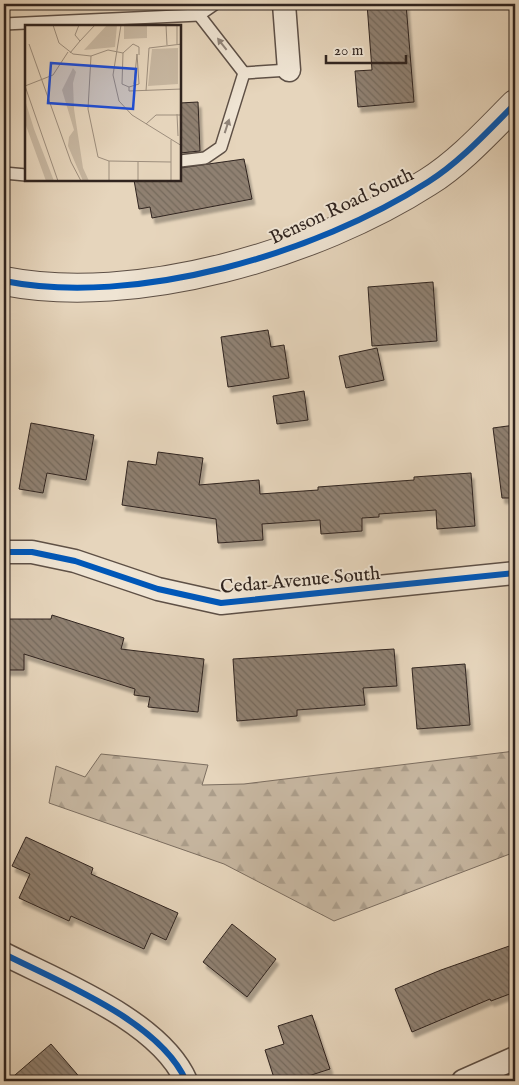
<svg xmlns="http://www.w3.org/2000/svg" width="519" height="1085" viewBox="0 0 519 1085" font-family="'IM FELL English',serif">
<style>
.forest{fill:url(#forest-firs);stroke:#7c6e60}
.building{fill:url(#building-back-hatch);stroke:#30241f;filter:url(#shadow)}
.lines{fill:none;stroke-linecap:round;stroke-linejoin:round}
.service-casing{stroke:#5e5046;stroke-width:14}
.minor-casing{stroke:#5e5046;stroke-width:25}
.tertiary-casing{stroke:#5e5046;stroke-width:30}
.service{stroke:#efe4d3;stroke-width:11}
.minor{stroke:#efe4d3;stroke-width:22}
.tertiary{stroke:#efe4d3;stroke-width:28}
.cycleway-casing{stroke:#efe4d3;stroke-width:9}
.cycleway{stroke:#0057b8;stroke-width:6}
.oneway{fill:#908479}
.labels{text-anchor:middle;stroke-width:4;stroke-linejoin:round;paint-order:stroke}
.street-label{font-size:19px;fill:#30241f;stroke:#efe4d3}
.inset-road{fill:none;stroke:#9d8e7d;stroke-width:1}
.view{fill:#1d4ed8;fill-opacity:0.15;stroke:#1d4ed8;stroke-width:2.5}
.inset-edge{fill:none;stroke:#30241f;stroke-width:2.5}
</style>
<defs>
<pattern id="forest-firs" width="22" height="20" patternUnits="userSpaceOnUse" patternTransform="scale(1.25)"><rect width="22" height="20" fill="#c7b7a1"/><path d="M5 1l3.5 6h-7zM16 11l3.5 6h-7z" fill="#ab9d8a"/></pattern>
<pattern id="building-back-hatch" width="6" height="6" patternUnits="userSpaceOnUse" patternTransform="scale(1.25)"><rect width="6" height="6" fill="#8f8071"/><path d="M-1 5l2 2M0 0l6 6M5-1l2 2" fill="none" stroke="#75695c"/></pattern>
<filter id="shadow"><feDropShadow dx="3" dy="5.5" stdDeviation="1" flood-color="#0004"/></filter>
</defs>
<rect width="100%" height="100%" fill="#e6d5bc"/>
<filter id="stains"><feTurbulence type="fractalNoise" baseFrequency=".004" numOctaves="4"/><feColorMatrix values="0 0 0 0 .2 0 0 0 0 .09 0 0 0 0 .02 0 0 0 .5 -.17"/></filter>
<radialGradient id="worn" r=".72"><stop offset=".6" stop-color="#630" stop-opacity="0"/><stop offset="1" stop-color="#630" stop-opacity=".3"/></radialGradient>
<path class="forest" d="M515,751V852L334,921L224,864L49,803L56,766L85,777L101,754L208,765L202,785L244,784Z"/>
<g class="building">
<path d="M367,4H406L414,102L358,107L355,71L372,70Z"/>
<path d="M198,102L200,151L180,153V103Z"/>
<path d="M244,159L252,199L152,218L150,207L139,209L134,180H180V168Z"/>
<path d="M433,282L437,341L372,346L368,287Z"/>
<path d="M268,330L271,347L284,345L289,378L228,387L221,337Z"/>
<path d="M377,348L384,380L346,388L339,356Z"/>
<path d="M304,391L308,420L277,424L273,396Z"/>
<path d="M31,423L94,435L86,480L47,473L43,493L19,489Z"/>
<path d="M515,425V498H502L493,428Z"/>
<path d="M158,452L203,458L199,485L259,480L260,494L318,490V487L414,480V477L471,473L475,526L437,529L436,510L379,514V517L362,518V531L321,534L320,520L262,524L263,540L218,543L216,519L122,505L128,461L156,465Z"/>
<path d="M52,615L124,638L121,649L204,659L198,712L148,707L150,697L134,695L135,689L24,654V670H4V619H51Z"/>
<path d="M394,649L397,686L363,688L365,705L297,710V716L237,721L233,659Z"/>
<path d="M465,664L470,725L417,729L412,668Z"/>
<path d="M26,837L93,868L91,874L178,913L166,940L151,933L144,949L71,916L69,921L19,898L30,874L12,866Z"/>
<path d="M232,924L276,959L247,997L203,962Z"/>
<path d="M515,944V992L491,1001L490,999L412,1032L395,989L441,970Z"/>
<path d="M312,1015L330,1069L293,1081H275L265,1050L284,1044L278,1026Z"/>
<path d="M51,1044L83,1081H8Z"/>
</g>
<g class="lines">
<g class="service-casing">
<g id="service">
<path d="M199,15L244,73"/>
<path d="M4,24L199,15L215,4"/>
<path d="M244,73L289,70"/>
<path d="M180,161L205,158L221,147L244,73"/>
<path d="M4,173L26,175"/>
</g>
</g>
<g class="minor-casing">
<g id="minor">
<path d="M284,4L289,70"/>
<path d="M4,552H32L75,561L158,589L221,603L515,573"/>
<path d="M4,954C59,982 160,1021 186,1081"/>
<path d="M463,1081L515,1058"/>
</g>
</g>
<g class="tertiary-casing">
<path id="tertiary" d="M4,281C135,307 316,254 428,182C460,162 488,131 515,104"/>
</g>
<use href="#service" class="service"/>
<use href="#minor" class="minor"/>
<use href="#tertiary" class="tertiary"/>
<g class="cycleway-casing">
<g id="cycleway">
<path d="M4,281C135,307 316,254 428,182C460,162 488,131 515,104"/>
<path d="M4,552H32L75,561L158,589L221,603L515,573"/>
<path d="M4,954C59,982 160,1021 186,1081"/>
</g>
</g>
<use href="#cycleway" class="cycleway"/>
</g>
<defs><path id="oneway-solid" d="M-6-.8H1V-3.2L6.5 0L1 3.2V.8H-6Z" transform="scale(1.25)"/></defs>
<g class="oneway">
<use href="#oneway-solid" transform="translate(222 44) rotate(-128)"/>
<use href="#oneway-solid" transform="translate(227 126) rotate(-72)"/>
</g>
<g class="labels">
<g class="street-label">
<text transform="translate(341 205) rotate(-25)" y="7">Benson Road South</text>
<text transform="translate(300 579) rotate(-5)" y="7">Cedar Avenue South</text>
</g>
</g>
<g transform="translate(25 25)">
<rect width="156" height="156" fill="#e6d5bc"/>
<path d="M82,0H92L90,22L59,25ZM99,0H122V13L99,14ZM48,43L51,47L48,58L49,84L58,143L64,156H58L43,121L44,112L49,105L37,65ZM0,75L9,104L29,156H21L0,98Z" fill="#c7b7a1"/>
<path d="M153,23V59L123,61L127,24Z" fill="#c7b7a1"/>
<path class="inset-road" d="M28,0L34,18L48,29L66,31L83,25L98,28M54,0L50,10L55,16L70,0M96,0L88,50L94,76L107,90L157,121M141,0L142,20M152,0V19M4,19L46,137L56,156M45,28L55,16M66,31L63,84L73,132L84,136L146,137M0,61L28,50L43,27M0,61L33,156M104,62L114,59L112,29L109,59M104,62L97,59L98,28L108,19L114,22V30M104,62V66L157,64M121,66L124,23L157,19M152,89L153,111M121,99L131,90H157M84,156V136M113,156V137M146,156V115"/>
<path class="view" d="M26,38L111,44L108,84L23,78Z"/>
<rect width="156" height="156" class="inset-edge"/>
</g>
<rect width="519" height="1085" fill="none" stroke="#e6d5bc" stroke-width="20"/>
<rect x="5" y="5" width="509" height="1075" fill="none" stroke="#30241f" stroke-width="2.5"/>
<rect x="10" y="10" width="499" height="1065" fill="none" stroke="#30241f"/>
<path d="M326 55v8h80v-8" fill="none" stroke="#30241f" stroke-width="2.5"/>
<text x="334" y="55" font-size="15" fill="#30241f" stroke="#efe4d3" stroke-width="4" paint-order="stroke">20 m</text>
<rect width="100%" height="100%" filter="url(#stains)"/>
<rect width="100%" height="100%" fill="url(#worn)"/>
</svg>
